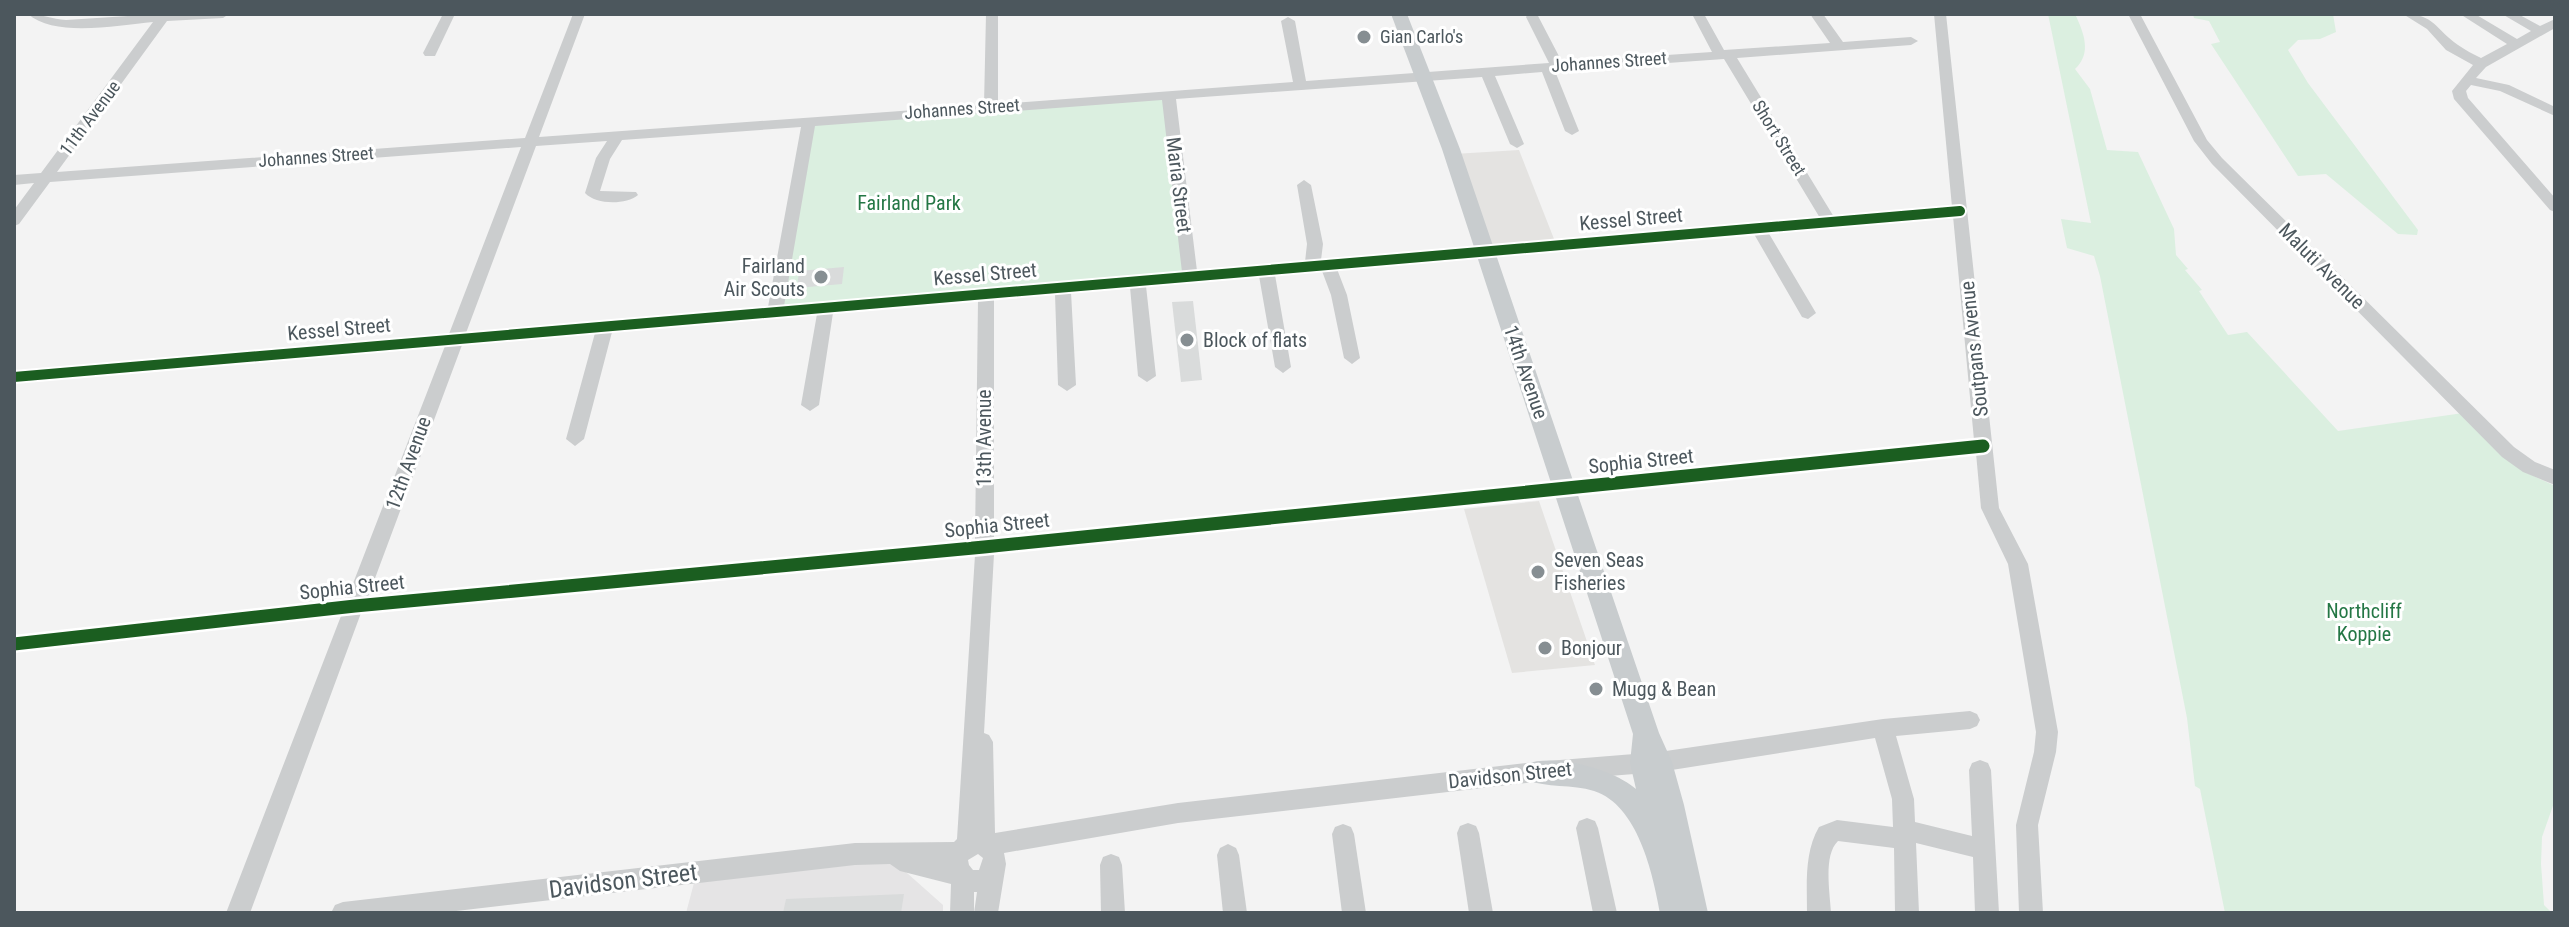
<svg xmlns="http://www.w3.org/2000/svg" width="2569" height="927" viewBox="0 0 2569 927" font-family="'Roboto Condensed',sans-serif">
<style>
.commercial{fill:#e4e3e1}
.education{fill:#e5e4e5}
.green{fill:#dbefe0}
.building{fill:#d9dbdb}
.lines{fill:none;stroke-linecap:round;stroke-linejoin:round}
.minor{fill:#cbcdce;fill-rule:evenodd}
.major{fill:#c8ccce;fill-rule:evenodd}
.cycleway-far1-casing{stroke:#fff;stroke-width:14}
.cycleway-casing{stroke:#fff;stroke-width:18}
.cycleway-far1{stroke:#1b5e20;stroke-width:10}
.cycleway{stroke:#1b5e20;stroke-width:13}
.poi-dot{fill:#868e92;stroke:#fff;stroke-width:3}
.labels{text-anchor:middle;stroke-width:6;stroke-linejoin:round;paint-order:stroke}
.far-poi-label{font-size:18px;fill:#4c575d;stroke:#fff;text-anchor:start}
.far-street-label{font-size:18px;fill:#4c575d;stroke:#fff}
.street-label{font-size:20px;fill:#4c575d;stroke:#fff}
.park-label{font-size:20px;fill:#247745;stroke:#fff}
.poi-label{font-size:20px;fill:#4c575d;stroke:#fff;text-anchor:start}
.near-street-label{font-size:24px;fill:#4c575d;stroke:#fff}
</style>
<rect width="100%" height="100%" fill="#f3f3f3"/>
<g class="commercial">
<path d="M1519,150L1556,244L1488,249L1454,154Z"/>
<path d="M1539,501L1595,665L1512,673L1464,509Z"/>
</g>
<path class="education" d="M881,860L898,865L943,905V913H686L694,883Z"/>
<g class="green">
<path d="M2048,14H2075C2084,33 2092,53 2075,69L2090,89L2107,150L2138,152L2174,229L2176,255L2188,269L2185,270L2202,290L2199,291L2228,335L2247,332L2338,431L2463,413L2525,472L2555,486V800L2542,837L2541,864L2544,905L2552,913H2225L2200,789L2195,786L2187,718L2100,276L2094,256L2067,248L2061,219L2091,223Z"/>
<path d="M2193,14H2333L2336,32L2320,39L2298,40L2288,50L2308,83L2418,230L2417,235L2398,234L2326,174L2298,176L2211,44L2220,42L2209,21L2194,18Z"/>
<path d="M1165,94L1188,272L777,306L813,120Z"/>
</g>
<g class="building">
<path d="M844,267L842,284L797,288L799,271Z"/>
<path d="M1193,301L1202,380L1181,382L1172,302Z"/>
<path d="M904,894L901,913H783L786,899Z"/>
</g>
<g class="lines">
<g class="minor">
<path d="M28,14C42,14 52,19 66,20L159,14H229L223,18L167,21L57,172L525,138L573,14H585L539,137L984,105L986,14H998V104L1293,82L1281,21L1288,17L1295,21L1306,81L1549,63L1526,17L1528,14H1537L1562,62L1712,52L1692,14H1704L1724,50L1830,43L1810,14H1823L1843,42L1911,37L1918,41L1911,45L1737,58L1834,217L1952,207L1934,14H1946L1999,508L2028,564L2058,732L2056,752L2038,825L2043,913H2019L2016,825L2034,752L2036,732L2008,564L1981,508L1976,453L994,554L984,733L989,735L993,742L995,833L1178,803L1535,762L1659,752L1883,719L1970,711L1977,714L1980,720L1977,726L1970,729L1896,736L1914,799L1915,822L1972,836L1969,770L1972,763L1980,760L1988,763L1991,770L1999,913H1975L1973,857L1916,843L1919,913H1895L1894,848L1838,841C1823,855 1830,893 1831,913H1807C1807,884 1804,853 1819,827L1837,820L1893,827L1892,799L1875,738L1659,772L1535,782L1178,823L1004,853L1006,864L998,913H974L977,892H974V913H950L951,884L900,871L890,864L855,865L439,913H331L335,905L343,902L855,843L954,842L957,839L975,555L361,613L250,913H226L341,616L14,652V636L347,599L445,346L14,383V371L449,334L521,147L50,182L19,224L14,226V210L34,183L14,185V175L41,173L153,22C118,25 55,38 28,14ZM1724,59L1820,218L1321,260L1323,244L1311,185L1304,180L1297,185L1307,244L1305,262L1197,271L1176,99L1482,77L1510,144L1517,148L1524,144L1495,76L1542,72L1565,131L1572,135L1579,131L1555,71ZM1162,100L1182,272L784,306L815,126ZM801,127L768,307L466,333L536,146L607,141L596,158L585,193C596,205 626,205 638,195L636,192L600,191L610,159L622,140ZM1953,216L1974,440L994,538V299L1055,294L1058,385L1067,391L1076,385L1071,292L1130,287L1138,376L1147,382L1156,376L1146,286L1259,276L1275,367L1283,373L1291,367L1275,275L1322,271L1331,295L1344,358L1352,364L1360,358L1347,295L1337,269L1754,234L1802,317L1808,319L1816,313L1768,232ZM978,300L975,540L368,597L462,345L595,333L566,439L575,446L584,439L612,332L817,314L801,405L810,411L819,405L833,313ZM978,854L983,858L979,870H973L969,865L968,860Z"/>
<path d="M443,14H455L435,56H425L423,53Z"/>
<path d="M2128,14H2140L2207,140L2222,158L2514,447L2535,462L2555,470V485L2523,472L2502,457L2212,164L2194,141Z"/>
<path d="M2403,14C2435,14 2435,29 2458,45C2465,50 2473,54 2481,58L2507,44L2460,14H2475L2517,39L2531,31L2502,14H2518L2540,26L2555,19V28L2486,67L2476,78L2509,85L2555,107V116L2500,91L2471,85L2466,91L2468,98L2555,198V212L2550,210L2454,99L2452,91L2473,65L2446,50L2427,29Z"/>
<path d="M1587,818L1595,821L1598,828L1617,913H1593L1576,828L1579,821Z"/>
<path d="M1468,823L1476,826L1479,833L1493,913H1469L1457,833L1460,826Z"/>
<path d="M1343,824L1351,827L1354,834L1366,913H1342L1332,834L1335,827Z"/>
<path d="M1228,844L1236,848L1239,855L1247,913H1223L1217,855L1220,848Z"/>
<path d="M1111,854L1119,857L1122,865L1125,913H1101L1100,865L1103,857Z"/>
</g>
<path class="major" d="M1391,14H1407L1460,149L1659,733L1672,762L1684,805L1708,913H1660C1653,874 1638,805 1594,791C1572,784 1547,788 1526,780L1522,772L1526,764C1555,753 1613,769 1636,789L1630,763L1633,734L1442,149Z"/>
<g class="cycleway-far1-casing">
<path id="cycleway-far1" d="M14,377L1960,211"/>
</g>
<g class="cycleway-casing">
<path id="cycleway" d="M14,644L355,606L984,547L1983,446"/>
</g>
<use href="#cycleway-far1" class="cycleway-far1"/>
<use href="#cycleway" class="cycleway"/>
</g>
<g class="poi-dot">
<circle cx="1364" cy="37" r="8"/>
<circle cx="821" cy="277" r="8"/>
<circle cx="1187" cy="340" r="8"/>
<circle cx="1538" cy="572" r="8"/>
<circle cx="1545" cy="648" r="8"/>
<circle cx="1596" cy="689" r="8"/>
</g>
<g class="labels">
<g class="far-poi-label">
<text x="1380" y="43">Gian Carlo's</text>
</g>
<g class="far-street-label">
<text transform="translate(1609 62) rotate(-4)" y="6">Johannes Street</text>
<text transform="translate(962 109) rotate(-4)" y="6">Johannes Street</text>
<text transform="translate(90 118) rotate(-53)" y="6">11th Avenue</text>
<text transform="translate(1779 138) rotate(58)" y="6">Short Street</text>
<text transform="translate(316 157) rotate(-4)" y="6">Johannes Street</text>
</g>
<g class="street-label">
<text transform="translate(1179 185) rotate(83)" y="7">Maria Street</text>
<text transform="translate(1631 219) rotate(-5)" y="7">Kessel Street</text>
<text transform="translate(2322 266) rotate(45)" y="7">Maluti Avenue</text>
<text transform="translate(985 274) rotate(-5)" y="7">Kessel Street</text>
<text transform="translate(339 329) rotate(-5)" y="7">Kessel Street</text>
<text transform="translate(1974 349) rotate(-96)" y="7">Soutpans Avenue</text>
<text transform="translate(1526 372) rotate(71)" y="7">14th Avenue</text>
<text transform="translate(984 438) rotate(-90)" y="7">13th Avenue</text>
<text transform="translate(1641 461) rotate(-6)" y="7">Sophia Street</text>
<text transform="translate(408 463) rotate(-70)" y="7">12th Avenue</text>
<text transform="translate(997 525) rotate(-6)" y="7">Sophia Street</text>
<text transform="translate(352 587) rotate(-6)" y="7">Sophia Street</text>
<text transform="translate(1510 775) rotate(-6)" y="7">Davidson Street</text>
</g>
<g class="park-label">
<text x="909" y="210">Fairland Park</text>
<text x="2364" y="618">Northcliff<tspan x="2364" dy="23">Koppie</tspan></text>
</g>
<g class="poi-label">
<text x="805" y="273" text-anchor="end">Fairland<tspan x="805" dy="23">Air Scouts</tspan></text>
<text x="1203" y="347">Block of flats</text>
<text x="1554" y="567">Seven Seas<tspan x="1554" dy="23">Fisheries</tspan></text>
<text x="1561" y="655">Bonjour</text>
<text x="1612" y="696">Mugg &amp; Bean</text>
</g>
<g class="near-street-label">
<text transform="translate(623 881) rotate(-7)" y="8">Davidson Street</text>
</g>
</g>
<rect width="2569" height="927" fill="none" stroke="#4c575d" stroke-width="32"/>
</svg>
